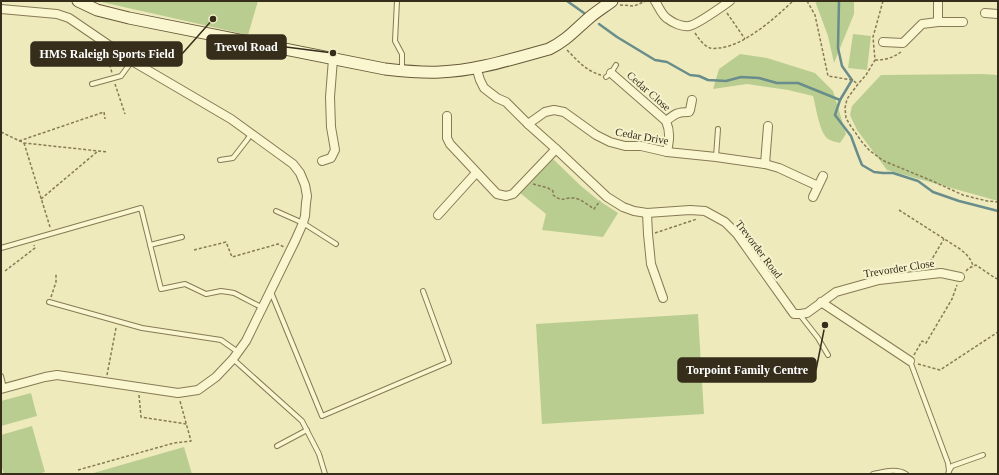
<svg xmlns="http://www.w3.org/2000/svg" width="999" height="475" viewBox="0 0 999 475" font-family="Georgia,serif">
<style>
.green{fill:#bacd90}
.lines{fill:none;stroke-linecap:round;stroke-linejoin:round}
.stream{stroke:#688d8b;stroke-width:2.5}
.lane-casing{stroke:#877a55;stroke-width:6}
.street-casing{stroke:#877a55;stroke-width:10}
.secondary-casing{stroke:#685a39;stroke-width:13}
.path{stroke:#877a55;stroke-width:1.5;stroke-dasharray:3 2;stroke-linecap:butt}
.lane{stroke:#faf6d0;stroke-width:4}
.street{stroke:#faf6d0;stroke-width:8}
.secondary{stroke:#faf6d0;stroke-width:11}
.labels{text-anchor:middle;stroke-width:4;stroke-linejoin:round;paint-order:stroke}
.street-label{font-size:11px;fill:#362d1b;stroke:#f6f2cc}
.leader{fill:none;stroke:#362d1b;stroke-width:1.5}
.callout-dot{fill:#362d1b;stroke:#f6f2cc;stroke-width:1.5}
.callout{fill:#362d1b;stroke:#362d1b;stroke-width:1.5}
.callout-label{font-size:12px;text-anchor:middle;font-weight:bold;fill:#fff}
</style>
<rect width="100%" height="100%" fill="#efeabc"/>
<g class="green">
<path d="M97,1H258L248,35Z"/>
<path d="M815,1H854V14L834,63L828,36Z"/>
<path d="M853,34L871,36L867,70L848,68Z"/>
<path d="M740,54L767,58L815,73L833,91L846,134L840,143C836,142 831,141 828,139C819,132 816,106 813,96L788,90L747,84L713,89L719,69Z"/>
<path d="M982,74L998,75V201L887,170L857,130L850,115L852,106L881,75Z"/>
<path d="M553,159L581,186L598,200L618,213L603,237L542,230L546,214L520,193Z"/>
<path d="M698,314L704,414L542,424L536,324Z"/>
<path d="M31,393L37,416L1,426V401Z"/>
<path d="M32,426L45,472L37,474H4L1,465V435Z"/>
<path d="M184,447L192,474H90Z"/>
</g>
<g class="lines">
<g class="stream">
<path d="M567,1L584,13"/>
<path d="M839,1L838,48L842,66L852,80L840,100"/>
<path d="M599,24L617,37L655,60L667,62L690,75L699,76L708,80L726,81L741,77L759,78L777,83H798L840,100L835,115L851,136L858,155L862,165L874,172L883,173H893L918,181L933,192L959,201L998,211"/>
</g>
<g class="lane-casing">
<g id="lane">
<path d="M397,1L395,41L402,54V70"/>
<path d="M606,77L611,73L616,65"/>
<path d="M92,84L121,76L132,61"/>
<path d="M716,157L718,129"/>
<path d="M220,160L233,158L247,140L251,134"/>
<path d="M276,211L303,223L336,244"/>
<path d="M150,245L182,237"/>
<path d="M1,248L141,208L161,289L185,284L206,294L221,291L228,292L234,293L263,308"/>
<path d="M271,292L322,416L449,362L423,291"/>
<path d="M49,302L142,328L221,340L238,352"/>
<path d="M800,315L818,338L828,355"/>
<path d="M233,359L302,421L319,454L325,474"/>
<path d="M910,361L948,463L949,471L948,474"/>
<path d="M1,376L4,388"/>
<path d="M277,446L307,430"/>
<path d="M949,471L952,466L983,455"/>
<path d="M873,474C884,472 896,468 906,474"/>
</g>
</g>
<g class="street-casing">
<g id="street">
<path d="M655,1C659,7 662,16 668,19C673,23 682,27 689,26C696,25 723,6 730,1"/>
<path d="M938,1V22H963"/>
<path d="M1,9L57,14L69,18L132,61L231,119L293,164L300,173L305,185L307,196L306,203L305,216L303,223L295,241L246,341L233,359L216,377L198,390L178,393L57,375L45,377L1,389"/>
<path d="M985,13L998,14"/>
<path d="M883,42L903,43L922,24L938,22"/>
<path d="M476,67L480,80L484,88L497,98L506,102L528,124L556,149L607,197L623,207L634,211L647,213L690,210L705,211L725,222L737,234L794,314H800L807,313L836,292L879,280L941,273L960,277"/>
<path d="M611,73L666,121C671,133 669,141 667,152"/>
<path d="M447,116V138L450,144L497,194L506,196L513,194L556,149"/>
<path d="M666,121C675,114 677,112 689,112L690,110L692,100"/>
<path d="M528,124L545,112L554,110L564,112L596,135L610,142L625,146H641L667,152L716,157L765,164L779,168L818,186"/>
<path d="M322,161L331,158L335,150L331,127L330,97L333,59"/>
<path d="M765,164L768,126"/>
<path d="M813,197L823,176"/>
<path d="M647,213L648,234L651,264L663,298"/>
<path d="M438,215L476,173"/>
<path d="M821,302L910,361"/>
</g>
</g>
<g class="secondary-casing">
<path id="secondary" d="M78,1L97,10L129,18L385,69C403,71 421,73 440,72C476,71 515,58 549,49C566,41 575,30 589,18C596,12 604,7 612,1"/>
</g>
<g class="path">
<path d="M807,1L815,15L828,76L852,80L858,84"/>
<path d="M883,1L873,37L875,60L866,75L858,84L847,99L845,108L846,118L850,125L862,142L870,151L884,161L930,180L963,195L987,201L998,202"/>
<path d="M620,5L634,6L646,1"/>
<path d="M727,13L745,39"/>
<path d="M695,33C699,39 703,45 710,48C712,49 716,48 719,48C744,46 775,18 793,1"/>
<path d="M567,50C578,61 586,71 601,75"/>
<path d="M107,55L112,73"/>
<path d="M875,60C886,60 892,58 901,52"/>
<path d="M115,84L125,114"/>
<path d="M1,132L24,143L108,152"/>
<path d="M19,141L104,112L105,119"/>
<path d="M24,143L50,227"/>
<path d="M533,184L548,188L553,191V195C564,203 563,197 574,198C581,199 588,205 594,209L600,201"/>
<path d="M41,199L98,151"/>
<path d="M899,210L960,249C966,254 971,258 973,266"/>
<path d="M655,233L697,219"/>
<path d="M194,250L226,242L232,257L278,244L284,247"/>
<path d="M927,266L932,259L944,239"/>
<path d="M5,271L35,248L34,245"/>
<path d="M966,271L969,268L976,265L995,278L998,279"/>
<path d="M51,297L56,282V273"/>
<path d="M914,355L922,341L926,343L952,299L957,285"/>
<path d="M918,364L940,370L998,332"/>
<path d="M107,375L116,328"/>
<path d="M139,395L141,417L186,424"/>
<path d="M78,470L174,443L191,441L180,401"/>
</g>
<use href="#lane" class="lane"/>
<use href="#street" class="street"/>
<use href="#secondary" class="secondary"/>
</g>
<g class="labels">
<g class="street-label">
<text transform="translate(649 91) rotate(41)" y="4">Cedar Close</text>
<text transform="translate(642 136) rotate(10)" y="4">Cedar Drive</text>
<text transform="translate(759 249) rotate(53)" y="4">Trevorder Road</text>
<text transform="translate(899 268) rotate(-9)" y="4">Trevorder Close</text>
</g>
</g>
<path class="leader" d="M333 53L286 47M213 19L182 54M825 325L816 370"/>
<g class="callout-dot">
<circle cx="333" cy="53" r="4"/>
<circle cx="213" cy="19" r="4"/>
<circle cx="825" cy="325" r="4"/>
</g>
<g class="callout">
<rect x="207" y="35" width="79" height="24" rx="4"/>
<rect x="31" y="42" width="151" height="24" rx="4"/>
<rect x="678" y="358" width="138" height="24" rx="4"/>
</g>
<g class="callout-label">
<text x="246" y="51">Trevol Road</text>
<text x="107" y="58">HMS Raleigh Sports Field</text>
<text x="747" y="374">Torpoint Family Centre</text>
</g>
<rect width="999" height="475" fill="none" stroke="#362d1b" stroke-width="4"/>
</svg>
